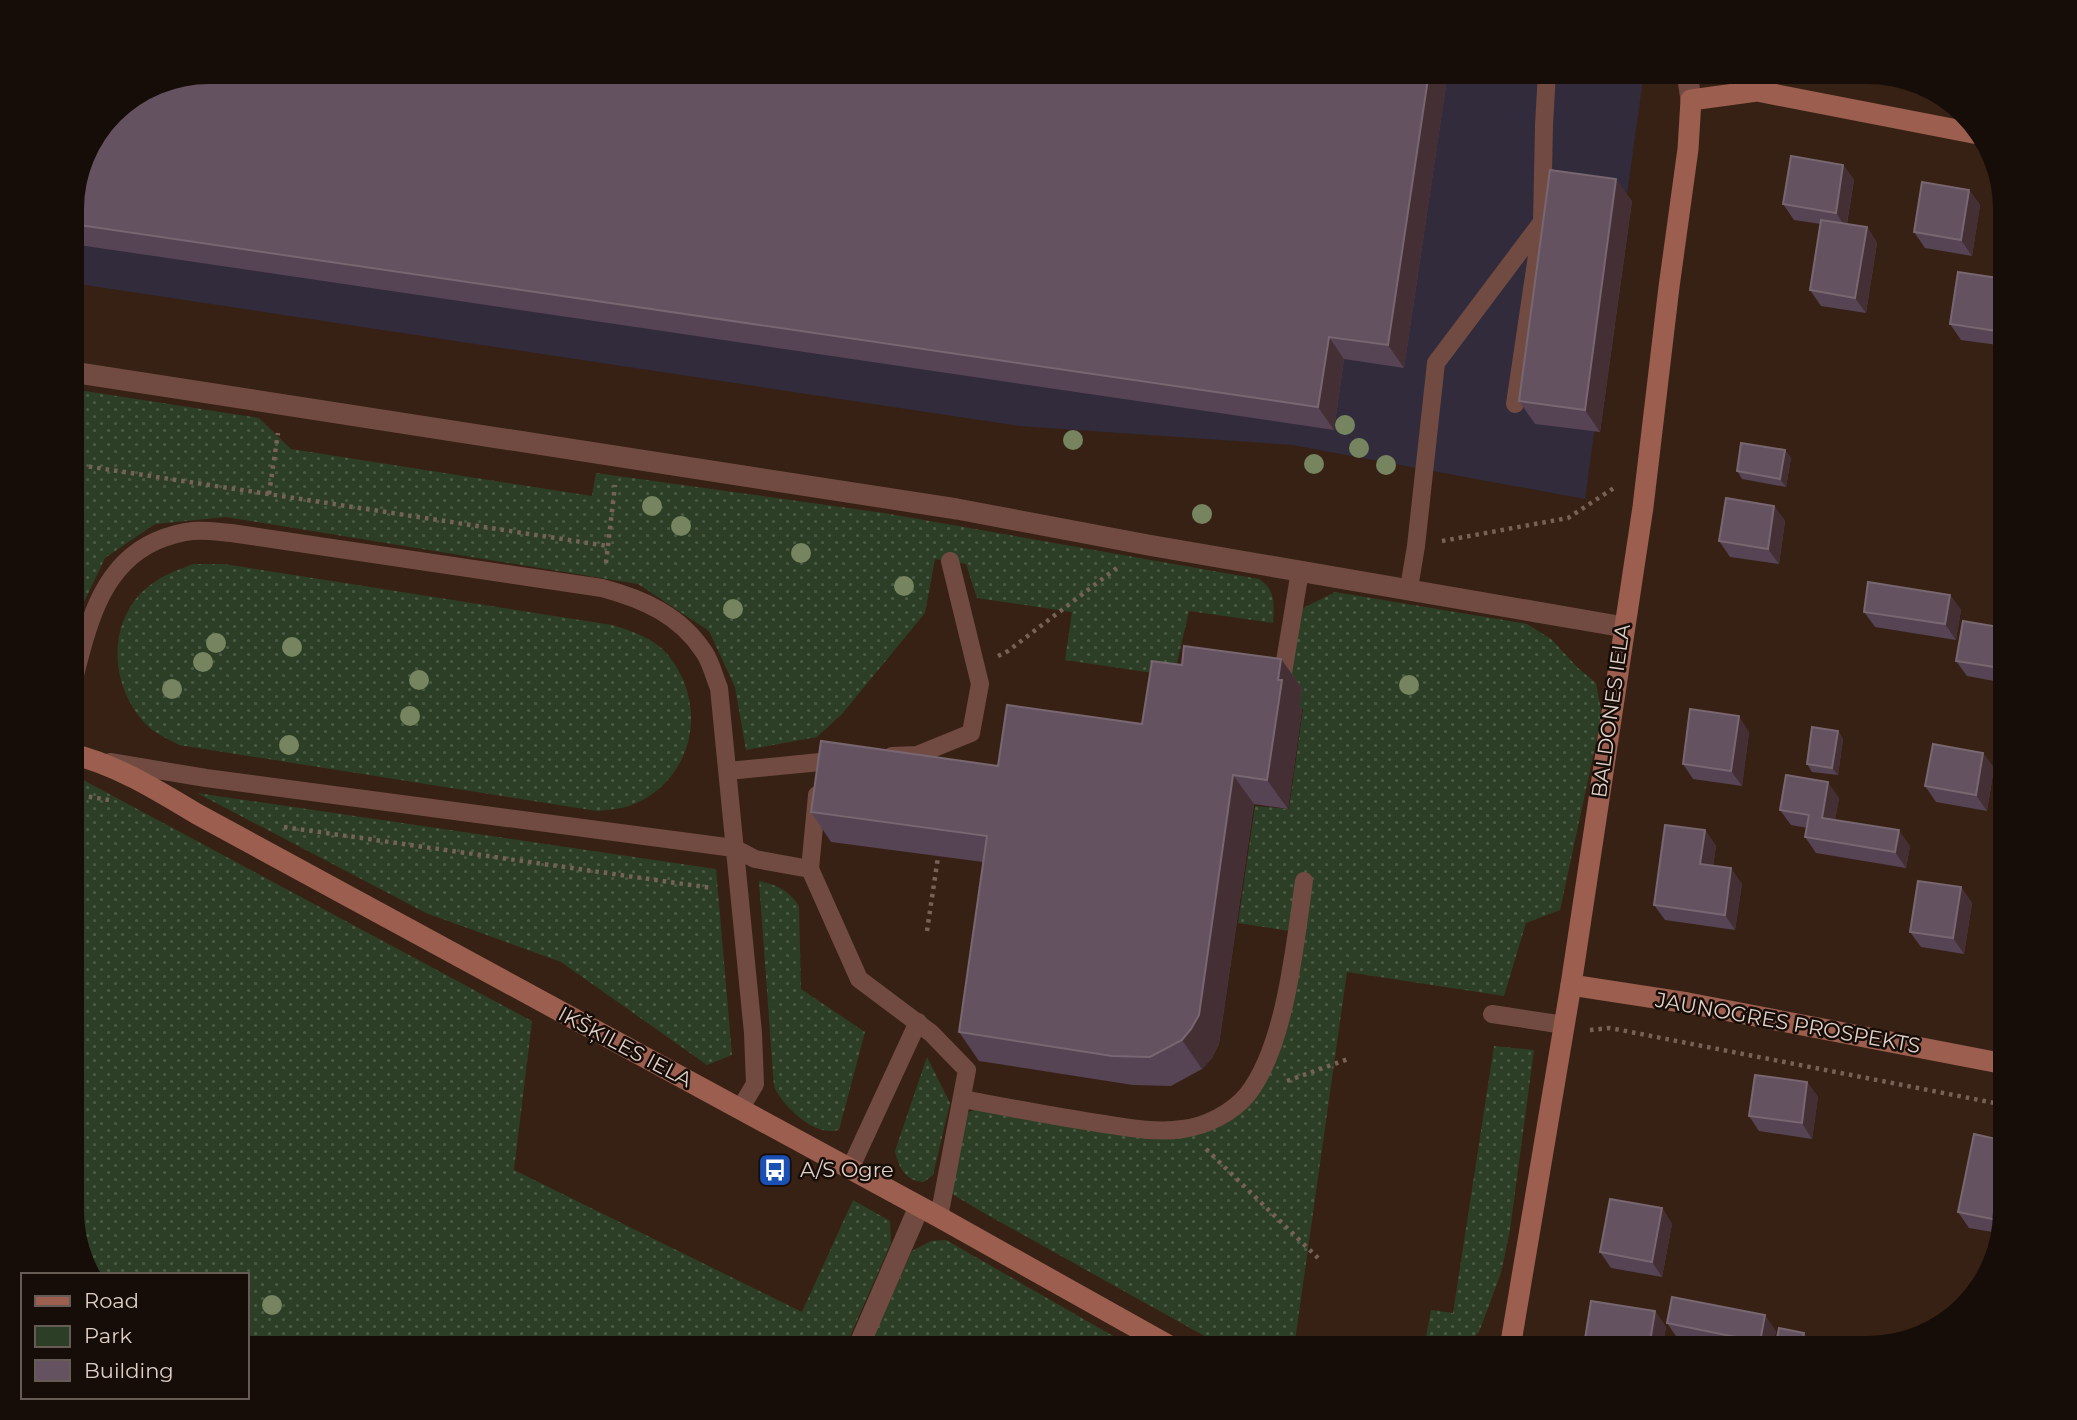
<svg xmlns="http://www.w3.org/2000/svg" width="2077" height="1420" viewBox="0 0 2077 1420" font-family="Montserrat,sans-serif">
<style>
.industrial{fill:#312b3b}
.green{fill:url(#green-dots)}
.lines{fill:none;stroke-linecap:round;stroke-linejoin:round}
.path{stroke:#766257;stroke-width:4.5;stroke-dasharray:3.5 5;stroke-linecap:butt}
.lane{stroke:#714b41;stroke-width:18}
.street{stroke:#714b41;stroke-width:21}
.secondary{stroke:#9b5e4f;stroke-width:21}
.tree{fill:#76855f}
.wall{fill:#564354}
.shaded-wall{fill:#442f35}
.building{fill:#655260;stroke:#786670;stroke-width:2}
.labels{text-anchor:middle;stroke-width:5;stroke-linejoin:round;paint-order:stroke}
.street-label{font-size:21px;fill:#dfd0c8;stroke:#170d08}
.poi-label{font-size:21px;fill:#dfd0c8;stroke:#170d08;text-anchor:start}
</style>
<defs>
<pattern id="green-dots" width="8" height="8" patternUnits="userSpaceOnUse" patternTransform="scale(1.75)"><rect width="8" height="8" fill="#2c3f26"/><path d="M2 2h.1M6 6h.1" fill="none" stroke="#4a5a44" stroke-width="1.8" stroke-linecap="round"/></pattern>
</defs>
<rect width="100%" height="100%" fill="#372114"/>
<path class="industrial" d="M209,72H1644L1585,499L1292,445L1019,426L72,283V201Z"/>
<g class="green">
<path d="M72,389L259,418L291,449L592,496L596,473L884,513L1259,579C1276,590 1274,604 1273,623L1189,611L1174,676L1065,660L1072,612L977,598L966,564L935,559L925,613L842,714L817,737L746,750L735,687L709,631L638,584L226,517L155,524L105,558L72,627Z"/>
<path d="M193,564H224L612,625C632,631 654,638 668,655C710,706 693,783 629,806C619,809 607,810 597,811L179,745C170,740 159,735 151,729C113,695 104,632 141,593C156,578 174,571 193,564Z"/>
<path d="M1335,592L1527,624L1551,639L1578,668L1596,683L1602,715L1560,910L1526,923L1504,996L1347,972L1294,1348H1226L984,1213L952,1194L949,1181L964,1114L981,1107L1168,1134L1252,1094L1296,932L1238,923L1255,806L1289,809L1303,709H1299L1301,688L1288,685L1301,609Z"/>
<path d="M72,774L532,1021L514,1170L802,1312L853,1200L890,1221L891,1243L845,1348H247V1275H89L72,1219Z"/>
<path d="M197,793L716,869L732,1055L707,1065L561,962L426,913Z"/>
<path d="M759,881C777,885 789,890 799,906L801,989L865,1032L839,1130C814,1137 784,1107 774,1087Z"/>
<path d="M1494,1046L1534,1050L1510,1230L1501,1273L1479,1332L1464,1348H1424L1431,1310L1453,1313Z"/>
<path d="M927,1057L950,1103L933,1175L924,1182C905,1181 899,1168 895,1151Z"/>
<path d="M946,1240L1134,1348H868L912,1251L931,1241Z"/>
</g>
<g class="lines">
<g class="path">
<path d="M72,464L608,546"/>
<path d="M269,494L278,433"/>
<path d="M1442,541L1568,518L1617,486"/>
<path d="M606,563L615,485"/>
<path d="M998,656L1008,651L1118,567"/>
<path d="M72,794L109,800"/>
<path d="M284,827L712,888"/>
<path d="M927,931L938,857"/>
<path d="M1590,1030L1610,1028L2005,1105"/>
<path d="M1287,1081L1348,1059"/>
<path d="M1206,1149L1318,1258"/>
</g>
<g class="lane">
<path d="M1515,404L1542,222L1544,125L1547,72"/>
<path d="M1409,588L1416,546L1436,363L1542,222"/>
<path d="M1283,673L1300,571"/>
<path d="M72,686C87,631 98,567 156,541C168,536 180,532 193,531C205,530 219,532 231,533L602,588C643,599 680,615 704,652C711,662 714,676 719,688L753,1033L755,1084L740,1109"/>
<path d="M892,756L917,755L971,733L980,684L950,561"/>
<path d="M110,762L206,778L734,848L755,859L810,869"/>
<path d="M728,771L820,762"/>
<path d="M817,795L810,869L859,979L931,1033L967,1070L939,1217"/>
<path d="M1492,1014L1564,1025"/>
<path d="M963,1099C1010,1108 1057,1117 1104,1124C1129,1128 1157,1133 1183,1129C1206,1126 1232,1113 1247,1095C1286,1046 1295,943 1304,881"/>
<path d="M850,1169L918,1022"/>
</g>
<g class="street">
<path d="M1687,72L1691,100"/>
<path d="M72,372L957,509L1148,545L1624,627"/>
<path d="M858,1348L919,1207"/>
</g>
<g class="secondary">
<path d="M72,754C117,765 157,790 197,814L939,1217L1173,1348"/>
<path d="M1571,985L1688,1003L2005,1064"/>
<path d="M1510,1348L1571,985L1643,507L1669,287L1688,149L1691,100L1757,91L1978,134"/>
</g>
</g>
<g class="tree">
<circle cx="1345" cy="425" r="10"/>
<circle cx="1073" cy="440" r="10"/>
<circle cx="1359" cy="448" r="10"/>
<circle cx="1314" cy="464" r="10"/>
<circle cx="1386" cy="465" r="10"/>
<circle cx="652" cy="506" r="10"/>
<circle cx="1202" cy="514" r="10"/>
<circle cx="681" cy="526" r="10"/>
<circle cx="801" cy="553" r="10"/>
<circle cx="904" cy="586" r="10"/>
<circle cx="733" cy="609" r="10"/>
<circle cx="216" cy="643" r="10"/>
<circle cx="292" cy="647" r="10"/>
<circle cx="203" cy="662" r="10"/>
<circle cx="419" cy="680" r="10"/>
<circle cx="1409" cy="685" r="10"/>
<circle cx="172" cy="689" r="10"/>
<circle cx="410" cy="716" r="10"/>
<circle cx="289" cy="745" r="10"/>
<circle cx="272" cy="1305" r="10"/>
</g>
<g class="wall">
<path d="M1448,72L1404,368L1344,359L1334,430L72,244V201Z"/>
<path d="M1843,165L1854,180L1847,224L1867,227L1877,243L1866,313L1821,306L1810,290L1821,224L1794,220L1783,204Z"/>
<path d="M1969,190L1980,205L1972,256L1925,248L1914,232Z"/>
<path d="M1632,201L1600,432L1535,424L1519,401Z"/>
<path d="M2005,279V346L1961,340L1950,324Z"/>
<path d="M1785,450L1791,458L1786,487L1742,479L1737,471Z"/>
<path d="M2005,488V563L1995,548Z"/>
<path d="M1774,506L1785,521L1779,564L1730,557L1719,541Z"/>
<path d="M1950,595L1961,610L1956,640L1875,627L1864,612Z"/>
<path d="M2005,628V683L1967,676L1956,661Z"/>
<path d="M1281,659L1302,688L1299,705L1302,710L1288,809L1254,804L1219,1044L1212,1058L1202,1069L1171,1086L1133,1085L979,1061L959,1032L983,862L831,842L811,812L998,766L1142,724L1182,665Z"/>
<path d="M1838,731L1843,739L1838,775L1812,772L1807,764Z"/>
<path d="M1749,732L1742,786L1693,779L1683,764Z"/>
<path d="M1983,753L1994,768L1987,811L1936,802L1925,786Z"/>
<path d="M1839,798L1835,820L1910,846L1906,868L1816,853L1805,837L1807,828L1791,825L1780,810Z"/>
<path d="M1705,830L1716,846L1713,866L1742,884L1735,930L1665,920L1654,905Z"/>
<path d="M1961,887L1972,903L1964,954L1921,947L1910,932Z"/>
<path d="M1807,1082L1818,1097L1812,1139L1759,1131L1749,1116Z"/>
<path d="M1662,1208L1672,1224L1662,1277L1611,1268L1600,1252Z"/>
<path d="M2005,1211L1998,1233L1969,1228L1958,1212Z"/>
<path d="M1655,1311L1666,1327L1662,1348H1591L1585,1339Z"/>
<path d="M1667,1323L1776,1331L1772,1348H1727L1678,1339Z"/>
</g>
<g class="shaded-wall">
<path d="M1429,72H1448L1404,368L1388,345Z"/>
<path d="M1843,165L1854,180L1846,228L1836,213Z"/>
<path d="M1616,179L1632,201L1600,432L1585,410Z"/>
<path d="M1969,190L1980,205L1972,256L1961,240Z"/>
<path d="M1867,227L1877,243L1866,313L1855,298Z"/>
<path d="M2005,279V342L1997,331Z"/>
<path d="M1329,337L1344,359L1334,430L1318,407Z"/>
<path d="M1785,450L1791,458L1786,487L1780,479Z"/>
<path d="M1774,506L1785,521L1779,564L1768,549Z"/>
<path d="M1950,595L1961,610L1956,640L1945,624Z"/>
<path d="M2005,644V674L2001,668Z"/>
<path d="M1281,659L1302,688L1299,705L1302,710L1288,809L1267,780L1278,680Z"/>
<path d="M1739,716L1749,732L1742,786L1731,771Z"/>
<path d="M1838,731L1843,739L1838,775L1832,768Z"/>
<path d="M1983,753L1994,768L1987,811L1976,795Z"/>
<path d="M1233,775L1254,804L1219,1044L1212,1058L1202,1069L1182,1040Z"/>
<path d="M1828,782L1839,798L1833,833L1822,818Z"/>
<path d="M1705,830L1716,846L1711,879L1700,864Z"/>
<path d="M1899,830L1910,846L1906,868L1895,852Z"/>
<path d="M1731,868L1742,884L1735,930L1725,915Z"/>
<path d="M1961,887L1972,903L1964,954L1953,938Z"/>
<path d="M1807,1082L1818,1097L1812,1139L1802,1123Z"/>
<path d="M1662,1208L1672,1224L1662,1277L1652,1262Z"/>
<path d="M1655,1311L1666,1327L1662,1348H1649Z"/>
<path d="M1765,1315L1776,1331L1772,1348H1765L1760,1342Z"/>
<path d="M1804,1333L1810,1341L1808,1348H1801Z"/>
</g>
<g class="building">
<path d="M209,72H1429L1388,345L1329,337L1318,407L72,224V201L86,149L112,112L157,82Z"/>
<path d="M1791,156L1843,165L1836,213L1783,204Z"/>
<path d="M1550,170L1616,179L1585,410L1519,401Z"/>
<path d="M1922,182L1969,190L1961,240L1914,232Z"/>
<path d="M1821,220L1867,227L1855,298L1810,290Z"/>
<path d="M1958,272L2005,279L1997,331L1950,324Z"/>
<path d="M1741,443L1785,450L1780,479L1737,471Z"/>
<path d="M2004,488H2005V550L1995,548Z"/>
<path d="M1726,498L1774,506L1768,549L1719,541Z"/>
<path d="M1868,582L1950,595L1945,624L1864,612Z"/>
<path d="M1963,621L2005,628V644L2001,668L1956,661Z"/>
<path d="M1184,646L1281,659L1278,680H1282L1267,780L1233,775L1199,1015L1191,1029L1182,1040L1150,1057L1112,1056L959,1032L987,836L811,812L821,741L998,766L1007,705L1142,724L1152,661L1182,665Z"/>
<path d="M1690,709L1739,716L1731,771L1683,764Z"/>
<path d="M1812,727L1838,731L1832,768L1807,764Z"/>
<path d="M1933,744L1983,753L1976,795L1925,786Z"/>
<path d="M1786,775L1828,782L1822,818L1899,830L1895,852L1805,837L1809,815L1780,810Z"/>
<path d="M1665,825L1705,830L1700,864L1731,868L1725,915L1654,905Z"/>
<path d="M1918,881L1961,887L1953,938L1910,932Z"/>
<path d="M1755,1075L1807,1082L1802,1123L1749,1116Z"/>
<path d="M1974,1134L2005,1141V1211L2002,1221L1958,1212Z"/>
<path d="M1610,1199L1662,1208L1652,1262L1600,1252Z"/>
<path d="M1672,1297L1765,1315L1760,1342L1667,1323Z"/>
<path d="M1591,1301L1655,1311L1649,1348H1591L1592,1340L1585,1339Z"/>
<path d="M1779,1328L1804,1333L1801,1348H1775Z"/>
</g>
<defs>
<g id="bus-square" transform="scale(1.75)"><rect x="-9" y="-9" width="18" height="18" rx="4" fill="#1a4fb4" stroke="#170d08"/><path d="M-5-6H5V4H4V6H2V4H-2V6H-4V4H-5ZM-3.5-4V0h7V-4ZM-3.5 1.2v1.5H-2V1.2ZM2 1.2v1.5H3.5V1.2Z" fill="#fff"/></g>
</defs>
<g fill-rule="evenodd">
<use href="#bus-square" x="775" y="1170"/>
</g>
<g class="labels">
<g class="street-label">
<text transform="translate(1611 711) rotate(-82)" y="7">BALDONES IELA</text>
<text transform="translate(1788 1023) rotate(10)" y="7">JAUNOGRES PROSPEKTS</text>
<text transform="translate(625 1047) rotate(28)" y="7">IKŠĶILES IELA</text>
</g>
<g class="poi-label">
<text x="800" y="1177">A/S Ogre</text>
</g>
</g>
<path d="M0 0H2077V1420H0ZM209 84H1868A125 125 0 0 1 1993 209V1211A125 125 0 0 1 1868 1336H209A125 125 0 0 1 84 1211V209A125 125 0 0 1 209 84Z" fill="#170d08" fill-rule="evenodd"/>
<rect x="21" y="1273" width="228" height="126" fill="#170d08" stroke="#675b55" stroke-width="2"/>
<rect x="35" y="1296" width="35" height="10" fill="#9b5e4f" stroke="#675b55" stroke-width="2"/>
<text x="84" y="1308" font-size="21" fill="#dfd0c8">Road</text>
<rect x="35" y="1326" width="35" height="21" fill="#2c3f26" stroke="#675b55" stroke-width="2"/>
<text x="84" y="1343" font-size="21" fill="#dfd0c8">Park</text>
<rect x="35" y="1360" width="35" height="21" fill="#655260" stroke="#675b55" stroke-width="2"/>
<text x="84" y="1378" font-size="21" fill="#dfd0c8">Building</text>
</svg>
